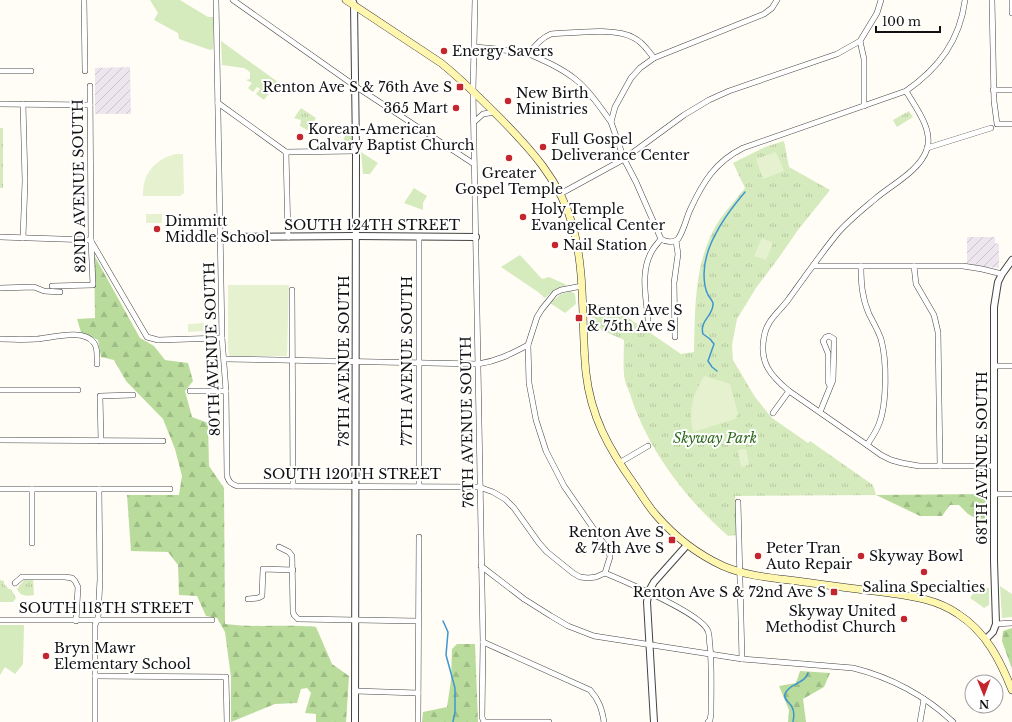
<svg xmlns="http://www.w3.org/2000/svg" width="1012" height="722" viewBox="0 0 1012 722" font-family="'Libre Baskerville',serif">
<style>
.industrial{fill:url(#industrial-furrows)}
.grass{fill:#d5ebbd}
.forest{fill:url(#forest-firs)}
.park{fill:url(#park-tufts)}
.pitch{fill:#e6f2cf}
.lines{fill:none;stroke-linecap:round;stroke-linejoin:round}
.stream{stroke:#3f96cf;stroke-width:1.5}
.minor-casing{stroke:#444;stroke-width:6}
.tertiary-casing{stroke:#444;stroke-width:8}
.secondary-casing{stroke:#333;stroke-width:8}
.minor{stroke:#fff;stroke-width:5}
.tertiary{stroke:#fff;stroke-width:6}
.secondary{stroke:#fff6b0;stroke-width:7}
.poi-dot{fill:#c4262e;stroke:#fff;stroke-width:1.5}
.labels{text-anchor:middle;stroke-width:4;stroke-linejoin:round;paint-order:stroke}
.poi-label{font-size:14px;fill:#111;stroke:#fff;text-anchor:start}
.street-label{font-size:14px;fill:#111;stroke:#fff}
.park-label{font-size:14px;font-style:italic;fill:#2f6b1f;stroke:#fff}
</style>
<defs>
<pattern id="industrial-furrows" width="10" height="10" patternUnits="userSpaceOnUse"><rect width="10" height="10" fill="#eee6ef"/><path d="M-1 1l2-2M0 10L10 0M9 11l2-2" fill="none" stroke="#cbc4cc"/></pattern>
<pattern id="forest-firs" width="22" height="20" patternUnits="userSpaceOnUse"><rect width="22" height="20" fill="#b9dc9c"/><path d="M5 1l3.5 6h-7zM16 11l3.5 6h-7z" fill="#9ebc85"/></pattern>
<pattern id="park-tufts" width="24" height="20" patternUnits="userSpaceOnUse"><rect width="24" height="20" fill="#d5ebbd"/><path d="M3 7l-1-3M5 7V3M7 7l1-3M15 17l-1-3M17 17v-4M19 17l1-3" fill="none" stroke="#b6c8a1"/></pattern>
</defs>
<rect width="100%" height="100%" fill="#fffdf5"/>
<g class="industrial">
<path d="M130,67L131,114H95V68Z"/>
<path d="M967,237H995V243L999,244V268L967,265Z"/>
</g>
<g class="grass">
<path d="M150,0H180L208,17H214L213,49L210,50L179,39L178,33L154,20L158,13Z"/>
<path d="M221,41L278,82L264,100L256,94L260,89L257,87L253,92L248,88L252,83L246,80L250,79V72L244,68L222,65Z"/>
<path d="M337,130L353,131L352,146L349,149H336L333,144H342L345,136Z"/>
<path d="M361,152L378,163L370,174H363Z"/>
<path d="M414,188L427,196L423,203V210L404,203Z"/>
<path d="M520,255L542,279L549,277L567,285L554,290L545,298L538,292L501,267Z"/>
<path d="M571,291L575,294L576,304L565,313L550,303L561,294Z"/>
<path d="M1000,586L1012,594V617L1002,618Z"/>
<path d="M977,587L989,588V605L984,608L970,598Z"/>
<path d="M0,625H24L23,664L15,674L5,667L0,675Z"/>
</g>
<g class="forest">
<path d="M94,255L140,338L154,346L165,360L188,363L193,381L185,391L192,417L208,423L209,466L224,488L225,624C255,628 286,624 316,627L332,664L349,676L346,722H316V714L305,713L311,693L307,688L301,689L297,703L275,704L231,722V677L225,632L217,618L206,616L197,596L179,595L178,565L168,552L131,551L127,495H179L182,476L175,449L163,419L126,381L114,360L101,357L98,340L81,332L77,319L95,318Z"/>
<path d="M986,494V524L968,514L959,505H950L942,516H920L876,495Z"/>
<path d="M1012,628V669L1002,641L1003,631Z"/>
<path d="M457,644H475L478,722H422L423,712L447,707L451,680L452,649Z"/>
<path d="M800,671L830,673L824,687L803,699L806,722H788L789,710L779,686L796,683Z"/>
</g>
<g class="park">
<path d="M301,108L316,118L307,130L300,126L301,120L294,118Z"/>
<path d="M909,111L913,117L897,127L893,120Z"/>
<path d="M0,128H3V188H0V212Z"/>
<path d="M784,141L789,167L830,190L798,230L780,256L756,288L737,319L732,345L733,360L755,397L772,418L808,443L810,441L873,485L876,495L735,496L737,535L728,536C685,498 649,451 631,397C629,390 624,381 624,374C623,363 624,351 624,340L592,326L591,302L624,315L681,354L694,352C695,306 694,258 720,219C728,208 737,198 745,188L733,163L765,147Z"/>
<path d="M25,579H33L34,595C26,596 21,597 17,589Z"/>
<path d="M0,580L4,581V584L9,589H11L16,598L13,602H0Z"/>
</g>
<g class="pitch">
<path d="M776,152L784,171L763,179L756,159Z"/>
<path d="M176,154H183L184,193L180,196H143C142,174 155,159 176,154Z"/>
<rect x="146" y="214" width="16" height="9"/>
<path d="M762,238L773,243L766,260L754,256Z"/>
<path d="M228,285H289L287,356H229L228,348Z"/>
<path d="M204,323V331L188,332V324Z"/>
<path d="M704,376L730,384L738,414L735,419L693,432C688,411 693,394 704,376Z"/>
<path d="M746,449L749,465L741,467L738,450Z"/>
</g>
<g class="lines">
<g class="stream">
<path d="M717,371L712,367L708,361L714,344L710,339L703,334C699,320 714,316 713,303C712,300 710,298 708,295C705,289 704,280 704,274C704,244 727,213 745,192"/>
<path d="M443,621L448,632L446,655L455,688V712L453,722"/>
<path d="M793,722C794,717 795,712 792,707C790,702 783,700 785,694C789,683 805,684 808,673"/>
</g>
<g class="minor-casing">
<g id="minor">
<path d="M84,0L85,71"/>
<path d="M216,0L222,338L226,391L227,476C229,482 231,484 237,486L479,487L493,492L505,499L514,508L539,543L547,552L573,573L580,577L588,578L596,577L605,573C624,581 702,614 708,631C710,636 709,642 710,646C712,669 711,692 711,714L710,720L708,722"/>
<path d="M233,0L355,86L474,164"/>
<path d="M475,0L473,91L483,642L482,717L484,722H549"/>
<path d="M992,0L994,101L997,124H1012"/>
<path d="M1012,0V13"/>
<path d="M475,47L497,49L529,54C535,45 541,38 551,34C573,33 616,27 634,38C643,42 648,51 654,58L764,14L772,8L777,0"/>
<path d="M529,54C545,61 561,68 575,79C589,90 600,107 611,122"/>
<path d="M654,58L640,68L631,78L615,107L611,122L624,159L636,182L661,239C666,242 673,243 678,239C684,230 686,219 690,210C703,182 715,162 743,148L906,91C939,68 960,40 965,0"/>
<path d="M0,71H31"/>
<path d="M993,90H1012"/>
<path d="M218,103L286,152L356,151"/>
<path d="M0,104L90,105"/>
<path d="M864,106V59L860,41L877,13L881,0"/>
<path d="M474,122L483,114L495,112"/>
<path d="M927,148L991,128"/>
<path d="M286,152L288,237"/>
<path d="M560,194L624,159L684,115L709,100L729,91L837,54L860,41"/>
<path d="M0,237L91,240"/>
<path d="M23,238L25,181L23,104"/>
<path d="M91,241L147,337L158,340L222,338"/>
<path d="M813,266H963L982,269L1002,274"/>
<path d="M861,266C861,283 862,298 869,314C873,322 878,330 881,339C887,360 887,404 879,424C876,432 871,439 867,445"/>
<path d="M914,266L916,284L934,315L938,332L940,466"/>
<path d="M52,286L93,285L91,240L90,86"/>
<path d="M582,286L561,290L555,293L542,309L537,317L528,345L529,383L536,420L546,451L564,486L609,551L610,557L605,573"/>
<path d="M0,288L34,287L44,291L60,292"/>
<path d="M292,290L293,486"/>
<path d="M648,319C646,297 640,271 652,251C654,247 658,243 661,239"/>
<path d="M675,337L674,283L678,254L676,241"/>
<path d="M0,339C12,339 25,340 37,339C51,338 84,328 94,343C98,348 97,357 97,364"/>
<path d="M225,359L478,364C498,361 511,354 528,345"/>
<path d="M994,366H1012"/>
<path d="M0,390H78"/>
<path d="M190,391H226"/>
<path d="M789,391C771,376 759,363 764,337C766,321 779,312 788,300C804,278 820,255 837,234C848,221 862,210 875,199C891,185 920,171 927,149C933,129 916,108 906,91"/>
<path d="M820,412L833,380L834,344V339L829,336L826,337L823,341L828,353V382L830,386"/>
<path d="M773,413L789,391L867,445L881,455L891,460L902,463L919,466H994"/>
<path d="M0,440L163,441"/>
<path d="M101,441L100,396L133,395"/>
<path d="M619,463L648,446"/>
<path d="M419,486V237"/>
<path d="M0,489H170"/>
<path d="M32,489V543"/>
<path d="M994,494H1012"/>
<path d="M738,502L742,659"/>
<path d="M279,547L289,552L292,556L293,612L294,615L298,619L418,621"/>
<path d="M481,566L524,599L551,616L568,626L594,636L742,659L853,668C890,677 926,696 953,722"/>
<path d="M15,583L22,577H65L72,578L75,581L78,587L76,621"/>
<path d="M248,599L258,598L262,596L263,569L293,570"/>
<path d="M0,620H212"/>
<path d="M996,624L1012,623"/>
<path d="M483,642L590,690C599,700 602,709 604,722"/>
<path d="M95,676L226,677L227,722"/>
<path d="M355,691L418,693"/>
<path d="M95,722V625L98,618L100,579L99,489"/>
<path d="M418,722L419,537"/>
<path d="M920,722L924,699"/>
</g>
</g>
<g class="tertiary-casing">
<g id="tertiary">
<path d="M353,2L354,5L356,151L355,722"/>
<path d="M221,237L356,236L476,237"/>
<path d="M986,639L993,632L996,624L994,561V307L998,282L1002,274L1012,260"/>
<path d="M654,722L647,602L649,591L654,582L687,545"/>
</g>
</g>
<g class="secondary-casing">
<path id="secondary" d="M346,0L441,63C461,79 479,97 497,115C529,147 561,181 573,227C586,275 581,324 586,373C591,417 609,449 634,484C641,494 648,506 656,515C675,537 697,554 723,566C746,576 773,578 797,581C825,585 854,589 882,592C909,596 935,598 958,614C986,632 1000,660 1012,690"/>
</g>
<use href="#minor" class="minor"/>
<use href="#tertiary" class="tertiary"/>
<use href="#secondary" class="secondary"/>
</g>
<g class="poi-dot">
<circle cx="444" cy="51" r="4"/>
<rect x="456" y="83" width="8" height="8" rx="2"/>
<circle cx="508" cy="101" r="4"/>
<circle cx="456" cy="108" r="4"/>
<circle cx="300" cy="137" r="4"/>
<circle cx="543" cy="147" r="4"/>
<circle cx="509" cy="158" r="4"/>
<circle cx="523" cy="217" r="4"/>
<circle cx="157" cy="229" r="4"/>
<circle cx="555" cy="245" r="4"/>
<rect x="575" y="314" width="8" height="8" rx="2"/>
<rect x="668" y="536" width="8" height="8" rx="2"/>
<circle cx="758" cy="556" r="4"/>
<circle cx="861" cy="556" r="4"/>
<circle cx="924" cy="572" r="4"/>
<rect x="830" y="588" width="8" height="8" rx="2"/>
<circle cx="904" cy="619" r="4"/>
<circle cx="46" cy="656" r="4"/>
</g>
<g class="labels">
<g class="poi-label">
<text x="452" y="56">Energy Savers</text>
<text x="452" y="92" text-anchor="end">Renton Ave S &amp; 76th Ave S</text>
<text x="516" y="98">New Birth<tspan x="516" dy="16">Ministries</tspan></text>
<text x="448" y="113" text-anchor="end">365 Mart</text>
<text x="308" y="134">Korean-American<tspan x="308" dy="16">Calvary Baptist Church</tspan></text>
<text x="551" y="144">Full Gospel<tspan x="551" dy="16">Deliverance Center</tspan></text>
<text x="509" y="178" text-anchor="middle">Greater<tspan x="509" dy="16">Gospel Temple</tspan></text>
<text x="531" y="214">Holy Temple<tspan x="531" dy="16">Evangelical Center</tspan></text>
<text x="165" y="226">Dimmitt<tspan x="165" dy="16">Middle School</tspan></text>
<text x="563" y="250">Nail Station</text>
<text x="587" y="315">Renton Ave S<tspan x="587" dy="16">&amp; 75th Ave S</tspan></text>
<text x="664" y="537" text-anchor="end">Renton Ave S<tspan x="664" dy="16">&amp; 74th Ave S</tspan></text>
<text x="766" y="553">Peter Tran<tspan x="766" dy="16">Auto Repair</tspan></text>
<text x="869" y="561">Skyway Bowl</text>
<text x="924" y="592" text-anchor="middle">Salina Specialties</text>
<text x="826" y="597" text-anchor="end">Renton Ave S &amp; 72nd Ave S</text>
<text x="896" y="616" text-anchor="end">Skyway United<tspan x="896" dy="16">Methodist Church</tspan></text>
<text x="54" y="653">Bryn Mawr<tspan x="54" dy="16">Elementary School</tspan></text>
</g>
<g class="street-label">
<text transform="translate(79 186) rotate(-91)" y="5">82ND AVENUE SOUTH</text>
<text x="372" y="230">SOUTH 124TH STREET</text>
<text transform="translate(212 349) rotate(-92)" y="5">80TH AVENUE SOUTH</text>
<text transform="translate(344 361) rotate(-90)" y="5">78TH AVENUE SOUTH</text>
<text transform="translate(407 361) rotate(-90)" y="5">77TH AVENUE SOUTH</text>
<text transform="translate(467 422) rotate(-91)" y="5">76TH AVENUE SOUTH</text>
<text transform="translate(982 458) rotate(-90)" y="5">68TH AVENUE SOUTH</text>
<text x="352" y="479">SOUTH 120TH STREET</text>
<text x="106" y="613">SOUTH 118TH STREET</text>
</g>
<g class="park-label">
<text x="715" y="443">Skyway Park</text>
</g>
</g>
<g transform="translate(984 694) rotate(179)"><circle r="19" fill="#ffffff" stroke="#a0a0a0"/>
<path d="M0-3L7 15L0 10L-7 15Z" fill="#c4262e"/>
<text y="-6" font-size="11" font-weight="bold" text-anchor="middle" fill="#111111">N</text>
</g>
<path d="M876 26v6h64v-6" fill="none" stroke="#111111" stroke-width="2"/>
<text x="882" y="26" font-size="12" fill="#111111" stroke="#ffffff" stroke-width="3" paint-order="stroke">100 m</text>
</svg>
